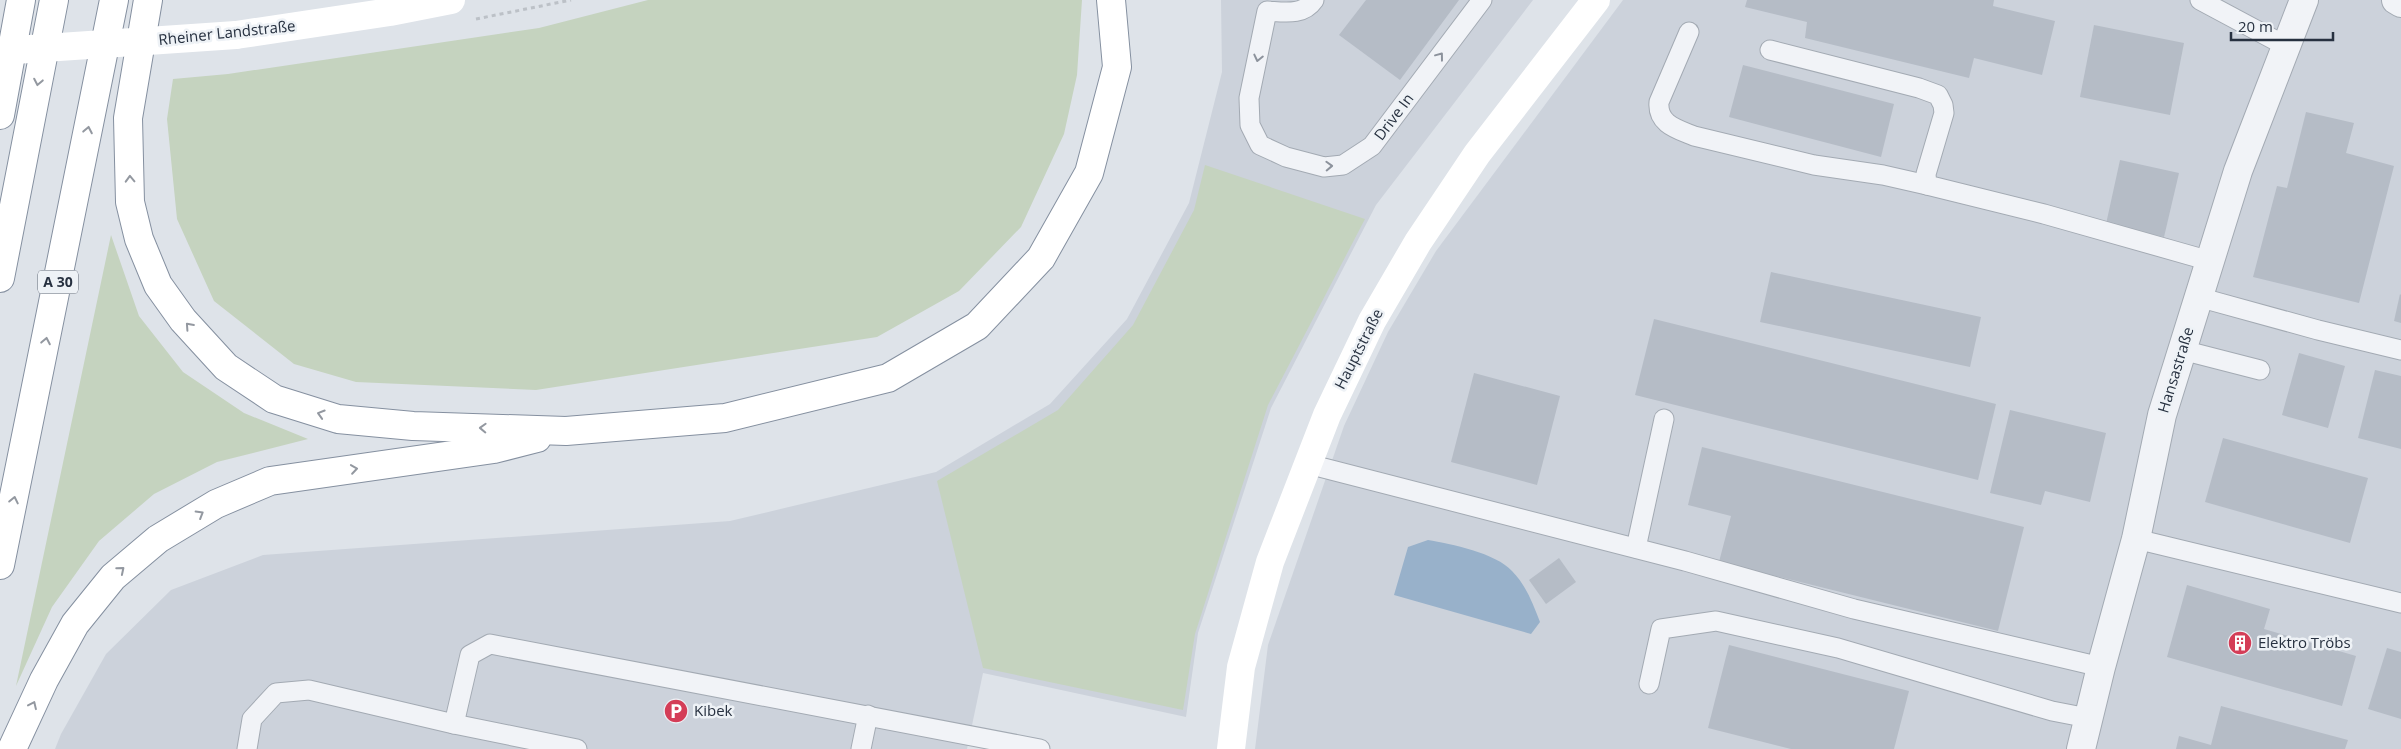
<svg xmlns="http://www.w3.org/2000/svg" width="2401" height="749" viewBox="0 0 2401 749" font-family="'Open Sans',sans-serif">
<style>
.built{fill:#ccd2db}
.green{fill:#c5d3bf}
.water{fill:#98b1ca}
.building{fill:#b5bcc6}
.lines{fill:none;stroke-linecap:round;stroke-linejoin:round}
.lane-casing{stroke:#a3aab3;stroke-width:21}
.street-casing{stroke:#a3aab3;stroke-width:30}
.highway-casing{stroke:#8590a0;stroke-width:30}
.path{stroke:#bcc1c7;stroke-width:3;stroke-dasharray:4 4;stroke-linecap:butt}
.lane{stroke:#f1f3f7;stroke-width:19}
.street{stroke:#f1f3f7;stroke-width:28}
.secondary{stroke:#fff;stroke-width:28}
.highway{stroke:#fff;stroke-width:28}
.secondary-bridge{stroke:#fff;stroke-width:28}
.oneway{stroke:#8c929c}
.oneway2{stroke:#9398a0}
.labels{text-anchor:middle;stroke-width:5;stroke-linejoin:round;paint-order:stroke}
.shield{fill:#eef2f6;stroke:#636b77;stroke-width:1}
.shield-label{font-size:14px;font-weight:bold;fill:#273140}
.street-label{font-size:15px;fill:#273140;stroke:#eef2f6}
.poi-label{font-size:15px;fill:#273140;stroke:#eef2f6;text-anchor:start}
</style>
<rect width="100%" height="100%" fill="#dee3e9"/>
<g class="built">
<path d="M1221,0H1533L1376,205L1271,408L1198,633L1186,717L983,673L967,749H55L61,734L106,654L171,590L263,555L730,521L936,472L1050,404L1127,319L1189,203L1222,72Z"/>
<path d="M1623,0H2401V749H1255L1268,645L1344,426L1388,332L1436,251Z"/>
</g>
<g class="green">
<path d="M648,0H1082L1077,75L1064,134L1021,227L959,291L877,337L536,390L356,382L294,364L214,301L177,219L167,119L173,79L228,74L539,28Z"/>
<path d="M1205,165L1365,219L1268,405L1195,634L1183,710L983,668L937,481L1058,410L1133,325L1194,210Z"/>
<path d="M111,235L139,316L183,372L244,413L308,439L217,462L154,494L99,541L52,607L16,686Z"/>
</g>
<path class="water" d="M1428,540C1451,544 1496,553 1512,571C1526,585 1533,604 1540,622L1531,634L1394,595L1408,547Z"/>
<g class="building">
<path d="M1366,0H1459L1400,80L1339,35Z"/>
<path d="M1747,0H1994L1993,6L2055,21L2042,75L1974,58L1969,78L1805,38L1807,22L1745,7Z"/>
<path d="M2094,25L2184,43L2170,115L2080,97Z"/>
<path d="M1743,65L1894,104L1881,157L1729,117Z"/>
<path d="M2306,112L2354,123L2346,153L2394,166L2359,303L2253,277L2277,186L2287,188Z"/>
<path d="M2120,160L2179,173L2164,237L2106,224Z"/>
<path d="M1771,272L1981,317L1970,367L1760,322Z"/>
<path d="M2400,294L2401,295V323L2394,321Z"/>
<path d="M1654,319L1996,404L1978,480L1635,395Z"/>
<path d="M2299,353L2345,366L2328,428L2282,415Z"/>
<path d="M2375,370L2401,376V449L2358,438Z"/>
<path d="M1474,373L1560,396L1537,485L1451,462Z"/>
<path d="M2010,410L2106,433L2090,502L2045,491L2041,505L1990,493Z"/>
<path d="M2223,438L2368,478L2350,543L2205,502Z"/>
<path d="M1702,447L2024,527L1998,631L1719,562L1731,516L1688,505Z"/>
<path d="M1559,558L1576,582L1546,604L1529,580Z"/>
<path d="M2187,585L2270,609L2264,629L2356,656L2342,706L2167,657Z"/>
<path d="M1729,645L1909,691L1894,749H1791L1708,728Z"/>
<path d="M2387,648L2401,652V719L2368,709Z"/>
<path d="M2221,706L2348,740L2345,749H2176L2179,736L2211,745Z"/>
</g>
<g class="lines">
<g class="lane-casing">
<g id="lane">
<path d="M1314,0C1303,16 1284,12 1267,11L1249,98L1250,125L1260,145L1286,157L1324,167L1343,165L1372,146L1482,0"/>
<path d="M2200,0L2286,46"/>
<path d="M1689,32L1659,102C1657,124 1677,129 1694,136L1814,165L1883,175L1927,185"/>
<path d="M1770,50L1919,88L1938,95L1943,105L1944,113L1926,174L1927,185L2044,214L2210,261"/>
<path d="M2198,297L2318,330L2401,350"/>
<path d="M2182,350L2260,370"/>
<path d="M1308,464L1685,561L1854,609L2101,667"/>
<path d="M2136,539L2401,603"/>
<path d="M1636,548L1664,419"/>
<path d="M1649,684L1661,629L1716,621L1838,648L2052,711L2088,718"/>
<path d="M454,724L470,655L490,644L1040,749"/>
<path d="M247,749L252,719L276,693L309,690L454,724L577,749"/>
<path d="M861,749L868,715"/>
</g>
</g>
<g class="street-casing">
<g id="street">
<path d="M2396,0L2401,3"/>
<path d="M2081,749L2101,667L2136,539L2162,415L2238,171L2304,0"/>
</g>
</g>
<g class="highway-casing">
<g id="highway">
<path d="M148,0L128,118L130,202L139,239L158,285L183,320L226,367L274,399L338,419L413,426L566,431L725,418L888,378L977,326L1041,258L1089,173L1117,67L1111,0"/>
<path d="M0,115L21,0"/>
<path d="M0,278L54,0"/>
<path d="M0,565L114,0"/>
<path d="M12,749L44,680L75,624L113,577L158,539L216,504L270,481L494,449L537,438"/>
</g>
</g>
<path class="path" d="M476,19L571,0"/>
<use href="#lane" class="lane"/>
<use href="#street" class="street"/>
<g class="secondary">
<path d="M236,35L390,12L451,0"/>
<path d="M1231,749L1241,667L1270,562L1327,415L1372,321L1418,242L1477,154L1596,0"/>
</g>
<use href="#highway" class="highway"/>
<path class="secondary-bridge" d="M0,51L236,35"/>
</g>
<defs><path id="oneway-chevron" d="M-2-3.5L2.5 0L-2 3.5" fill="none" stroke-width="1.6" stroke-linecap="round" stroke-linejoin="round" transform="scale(1.25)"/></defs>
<g class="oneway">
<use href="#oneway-chevron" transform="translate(1440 56) rotate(-53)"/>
<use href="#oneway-chevron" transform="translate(1258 58) rotate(103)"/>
<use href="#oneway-chevron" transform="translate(1329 166) rotate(-2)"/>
</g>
<g class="oneway2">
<use href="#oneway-chevron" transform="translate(38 82) rotate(101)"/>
<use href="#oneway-chevron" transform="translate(88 130) rotate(-79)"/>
<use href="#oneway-chevron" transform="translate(130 179) rotate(-92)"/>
<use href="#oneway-chevron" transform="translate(189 326) rotate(-132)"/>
<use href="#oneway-chevron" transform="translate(46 341) rotate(-79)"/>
<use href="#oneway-chevron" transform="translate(321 414) rotate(-163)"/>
<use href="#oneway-chevron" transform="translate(483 428) rotate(-178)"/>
<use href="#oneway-chevron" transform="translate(354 469) rotate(-8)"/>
<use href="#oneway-chevron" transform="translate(14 500) rotate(-78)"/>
<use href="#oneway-chevron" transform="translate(200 514) rotate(-31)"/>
<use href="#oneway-chevron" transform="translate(121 570) rotate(-40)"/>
<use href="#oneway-chevron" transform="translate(33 705) rotate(-65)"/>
</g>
<defs>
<g id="building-disc" transform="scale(1.25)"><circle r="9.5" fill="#d43d57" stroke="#eef2f6"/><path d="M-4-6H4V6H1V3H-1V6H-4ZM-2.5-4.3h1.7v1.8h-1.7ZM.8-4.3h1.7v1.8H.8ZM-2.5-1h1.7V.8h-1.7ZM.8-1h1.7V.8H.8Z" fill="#fff"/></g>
<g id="parking-disc" transform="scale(1.25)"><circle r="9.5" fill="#d43d57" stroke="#eef2f6"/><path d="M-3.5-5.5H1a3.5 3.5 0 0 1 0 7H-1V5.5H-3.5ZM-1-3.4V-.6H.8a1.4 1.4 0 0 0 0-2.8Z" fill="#fff"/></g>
</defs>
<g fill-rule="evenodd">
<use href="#building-disc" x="2240" y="643"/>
<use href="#parking-disc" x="676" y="711"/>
</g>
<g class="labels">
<rect class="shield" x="38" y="270.5" width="40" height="23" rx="4"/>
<g class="shield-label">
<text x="58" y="287">A 30</text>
</g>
<g class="street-label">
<text transform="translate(227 33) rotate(-6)" y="5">Rheiner Landstraße</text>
<text transform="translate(1394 117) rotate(-53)" y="5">Drive In</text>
<text transform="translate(1359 349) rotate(-63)" y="5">Hauptstraße</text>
<text transform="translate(2176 370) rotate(-73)" y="5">Hansastraße</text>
</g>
<g class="poi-label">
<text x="2258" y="648">Elektro Tröbs</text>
<text x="694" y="716">Kibek</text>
</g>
</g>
<path d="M2231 32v8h102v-8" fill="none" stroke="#273140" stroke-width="2.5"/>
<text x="2238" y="32" font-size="15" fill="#273140" stroke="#eef2f6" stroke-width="4" paint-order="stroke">20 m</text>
</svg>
